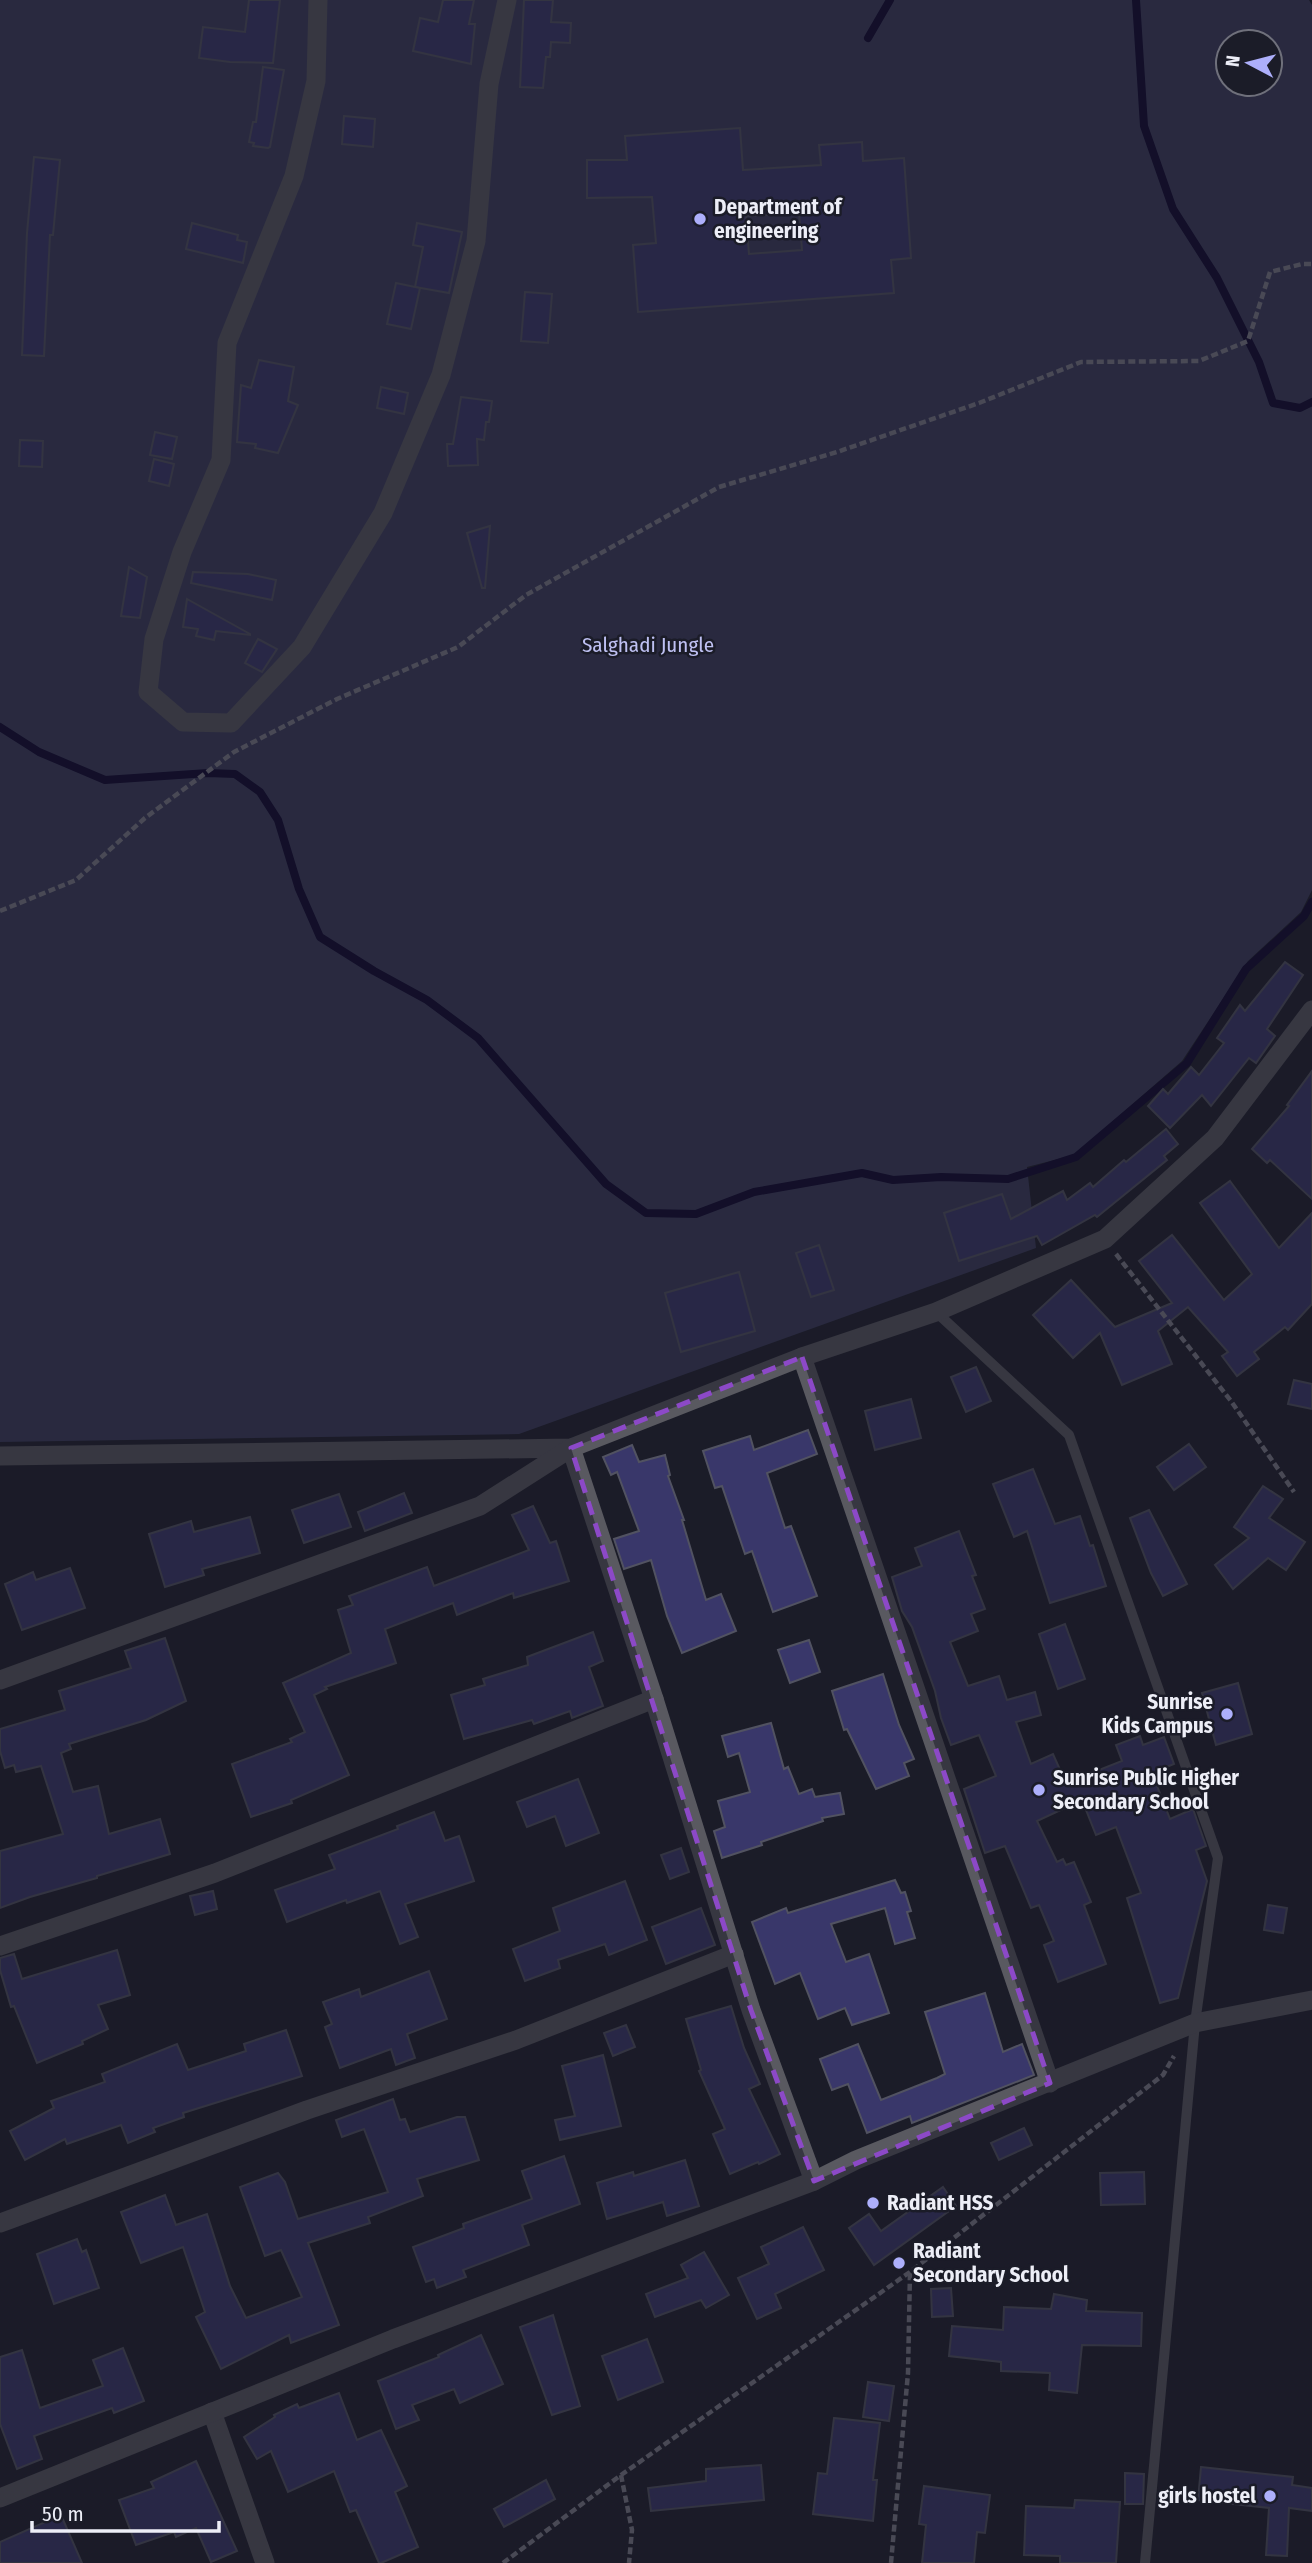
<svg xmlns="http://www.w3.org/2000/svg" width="1312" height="2563" viewBox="0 0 1312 2563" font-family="'Fira Sans Condensed',sans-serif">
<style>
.green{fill:#3a3b5c;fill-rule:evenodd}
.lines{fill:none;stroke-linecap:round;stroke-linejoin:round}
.stream{stroke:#09002b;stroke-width:8}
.building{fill:#39376a;stroke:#515261;stroke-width:2;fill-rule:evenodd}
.path{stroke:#81828c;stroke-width:4.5;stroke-dasharray:7 3.5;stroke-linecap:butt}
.service{stroke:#595960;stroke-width:10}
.minor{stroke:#595960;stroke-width:19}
.marked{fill:none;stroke:#8c49c7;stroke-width:5;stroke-dasharray:14 9;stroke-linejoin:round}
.poi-dot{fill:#adaffb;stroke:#1b1c28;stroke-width:2.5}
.labels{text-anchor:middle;stroke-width:5;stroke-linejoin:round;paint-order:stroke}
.poi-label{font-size:21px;font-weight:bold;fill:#edeef7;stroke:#1b1c28;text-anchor:start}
.park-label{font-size:21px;fill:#bec0f2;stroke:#1b1c28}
</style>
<rect width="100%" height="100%" fill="#1b1c28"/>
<path class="green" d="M0,0H1309L1312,5V890L1301,912L1248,961L1182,1061L1074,1155L1027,1167L1036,1248L519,1434L0,1442ZM1228,42H1270V84H1228Z"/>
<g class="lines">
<g class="stream">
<path d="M1136,0L1144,126L1173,209L1217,278L1259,362L1273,403L1300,408L1312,402"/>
<path d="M868,38L890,0"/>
<path d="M0,727L39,752L105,780L208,773L235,774L260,792L278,820L299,889L320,937L374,971L427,1000L478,1038L606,1184L646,1213L696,1214L754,1192L862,1173L893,1180L941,1177L1008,1179L1076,1157L1187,1063L1246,969L1304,916L1312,902"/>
</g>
</g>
<g class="building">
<path d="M249,0H280L273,63L230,62L199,58L203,27L245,32Z"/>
<path d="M443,0H474L469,24H475L471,64L413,51L420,18L438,22Z"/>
<path d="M524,0H553L551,22L571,23L570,43L551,42L550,57H546L543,88L520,87Z"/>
<path d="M263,67L284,70L270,147L268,148L253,146L254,143L249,142L253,122H256Z"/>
<path d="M344,116L375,119L373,147L342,144Z"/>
<path d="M740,128L743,170L821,165L819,145L862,142L863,161L904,158L911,258L891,260L894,293L638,312L633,245L656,243L652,197L587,198V160H627L625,136ZM799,213L802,250L749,254L746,216Z"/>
<path d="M34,157L60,160L53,235H50L44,356L22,355L27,233Z"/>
<path d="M192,223L238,235L237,240L247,242L243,263L186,249Z"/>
<path d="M417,223L462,232L449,293L415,287L423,247L413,245Z"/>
<path d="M396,283L420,288L411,329L387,324Z"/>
<path d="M525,292L552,294L548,343L521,341Z"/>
<path d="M259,360L294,367L288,401L298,405L278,453L255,448L256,444L237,442L241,385L251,388Z"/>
<path d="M381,387L408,393L404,414L377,408Z"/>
<path d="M461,397L492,401L489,422H486L484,440L477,439L478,465L448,466L447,444H453Z"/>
<path d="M155,432L177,437L172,459L150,455Z"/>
<path d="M20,440L43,441L42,467L19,466Z"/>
<path d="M154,459L174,464L169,486L149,481Z"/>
<path d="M490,526L485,588H482L467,533Z"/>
<path d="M129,567L147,577L140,618L121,616Z"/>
<path d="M193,572L248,574L276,580L272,600L191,583Z"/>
<path d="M187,599L250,634V635L216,631L214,640L196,636L198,629L183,627Z"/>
<path d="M258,639L277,649L262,672L245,663Z"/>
<path d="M1285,962L1303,975L1267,1029L1275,1036L1256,1063L1249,1058L1211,1106L1202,1095L1170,1128L1148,1106L1163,1089L1168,1094L1191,1067L1199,1075L1224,1043L1217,1038L1240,1005L1245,1011Z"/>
<path d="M1312,1071V1199L1270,1160L1267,1163L1252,1149L1289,1106L1287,1105Z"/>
<path d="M1166,1129L1178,1144L1164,1156L1167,1160L1097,1217L1095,1215L1042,1245L1037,1236L959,1261L944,1213L1002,1194L1011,1219L1063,1191L1067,1200L1090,1183L1093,1187L1124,1160L1126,1162Z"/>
<path d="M1230,1181L1279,1248L1312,1213V1304L1288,1330L1285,1327L1254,1352L1259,1359L1237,1376L1222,1356L1228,1352L1188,1307L1158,1331L1172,1364L1122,1385L1100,1333L1073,1358L1033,1315L1071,1280L1115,1327L1172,1303L1139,1261L1172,1235L1224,1300L1252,1274L1200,1203Z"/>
<path d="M819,1245L834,1290L811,1297L796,1253Z"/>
<path d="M739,1272L755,1331L681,1352L665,1293Z"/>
<path d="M976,1367L991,1401L966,1412L951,1377Z"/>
<path d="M1294,1380L1312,1384V1409L1288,1404Z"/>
<path d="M911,1399L921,1438L875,1450L865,1411Z"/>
<path d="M808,1430L817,1454L767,1473L785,1528L791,1526L817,1596L773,1612L752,1551L745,1554L722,1486L715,1488L703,1451L750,1436L754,1450Z"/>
<path d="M1189,1444L1206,1467L1174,1490L1157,1467Z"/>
<path d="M632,1445L639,1462L665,1455L670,1475L668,1476L684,1520H682L706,1600L721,1594L736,1631L682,1653L667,1616L651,1560L624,1569L614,1539L639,1531L617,1472L611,1475L603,1457Z"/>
<path d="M1033,1469L1055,1524L1080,1516L1090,1546L1093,1545L1106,1586L1050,1603L1027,1531L1014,1537L993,1484Z"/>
<path d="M1263,1486L1283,1499L1269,1518L1305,1542L1286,1570L1268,1558L1233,1589L1215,1565L1249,1538L1234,1527Z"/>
<path d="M404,1493L412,1513L365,1531L358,1512Z"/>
<path d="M339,1494L351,1527L304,1543L292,1510Z"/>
<path d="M533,1506L550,1543L556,1541L569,1581L514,1598L513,1593L457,1615L453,1603L385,1629L396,1663L325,1687L327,1689L314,1695L349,1775L291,1800L292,1803L251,1817L232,1764L292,1742L290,1739L305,1732L283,1683L351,1653L338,1610L353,1605L349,1596L427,1567L434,1586L529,1550L512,1515Z"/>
<path d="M1149,1510L1187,1584L1163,1596L1151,1573L1130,1518Z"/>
<path d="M250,1517L260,1553L202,1569L204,1575L165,1587L149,1534L191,1521L194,1532Z"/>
<path d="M959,1531L976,1575L972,1576L985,1609L971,1614L978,1631L950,1642L968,1686L999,1676L1007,1700L1035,1692L1041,1715L1016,1722L1031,1764L1053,1754L1066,1783L1122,1761L1116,1745L1140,1736L1143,1745L1164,1737L1174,1764L1152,1773L1170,1819L1193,1809L1206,1846L1196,1850L1207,1881L1178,1998L1160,2003L1127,1898L1141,1893L1116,1827L1096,1835L1082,1800L1037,1821L1057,1862L1063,1859L1066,1865L1074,1862L1091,1902L1084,1905L1106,1964L1058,1982L1044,1945L1054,1941L1039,1905L1031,1908L1005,1846L985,1853L964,1789L996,1776L979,1735L951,1745L941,1718L935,1691L912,1627L902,1611L892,1577L922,1566L915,1548Z"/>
<path d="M70,1568L85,1608L22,1630L5,1584L33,1572L36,1580Z"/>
<path d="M1065,1624L1085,1679L1058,1689L1039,1634Z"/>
<path d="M593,1632L603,1661L589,1667L603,1706L572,1718L570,1711L534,1724L532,1720L464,1739L451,1695L485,1685L483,1679L528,1665L527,1657Z"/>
<path d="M165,1638L186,1701L146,1720L69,1744L71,1749L61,1753L73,1792L98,1786L109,1834L160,1819L170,1854L97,1876V1878L30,1897L0,1908V1851L63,1834L41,1766L16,1772L14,1765L5,1768L0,1751V1729L65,1710L59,1691L131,1668L125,1651Z"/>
<path d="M809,1640L820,1672L790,1683L778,1650Z"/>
<path d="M883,1674L899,1725L914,1759L904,1763L909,1776L876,1789L847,1729L844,1730L832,1691Z"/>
<path d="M1238,1683L1252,1734L1216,1745L1202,1693Z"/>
<path d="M771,1723L784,1769L788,1767L799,1794L812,1789L815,1797L840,1793L844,1814L822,1818L823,1821L761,1842L762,1845L722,1858L714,1831L725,1827L718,1801L750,1792L739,1753L728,1757L722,1736Z"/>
<path d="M578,1779L599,1833L566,1846L555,1816L527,1827L517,1802Z"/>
<path d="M434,1812L445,1841L459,1836L474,1881L405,1904L418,1937L400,1944L380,1891L347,1903L346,1900L287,1922L275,1890L335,1869L329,1855L398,1829L397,1826Z"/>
<path d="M681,1848L689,1872L670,1879L661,1855Z"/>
<path d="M895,1880L901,1893L905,1892L911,1911L907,1912L915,1938L895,1944L885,1908L831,1924L846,1962L869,1954L889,2013L852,2025L845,2008L818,2019L800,1973L775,1984L752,1922L786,1908L788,1913Z"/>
<path d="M625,1881L647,1940L609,1955L605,1944L558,1960L560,1968L525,1981L513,1949L560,1931L553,1908Z"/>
<path d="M213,1891L217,1909L195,1915L190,1896Z"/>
<path d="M1268,1905L1287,1908L1283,1933L1264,1930Z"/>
<path d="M701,1908L715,1945L666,1964L652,1927Z"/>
<path d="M117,1950L130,1995L98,2005L108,2029L82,2041L83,2044L37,2063L14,2006L11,2007L0,1970V1958L14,1954L22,1979Z"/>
<path d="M429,1971L447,2019L407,2034L415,2058L396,2065L391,2049L340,2068L325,2027L332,2024L323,2002L359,1989L361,1997Z"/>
<path d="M985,1993L1003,2052L1022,2044L1034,2075L912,2123L910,2116L867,2133L848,2084L832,2090L820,2059L858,2044L881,2100L937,2078L945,2074L925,2012Z"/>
<path d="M731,2006L744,2048L760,2084L749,2089L780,2154L759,2164L758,2162L730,2174L713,2134L725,2129L699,2071L701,2070L686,2019Z"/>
<path d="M626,2025L635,2047L613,2056L604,2033Z"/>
<path d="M286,2030L302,2076L183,2113L184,2117L153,2128L155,2132L128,2143L121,2125L67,2144L65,2139L25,2160L10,2131L54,2108L51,2101L105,2082L102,2074L177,2044L188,2070L246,2051L244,2044Z"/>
<path d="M603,2055L621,2126L560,2140L555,2120L575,2116L562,2066Z"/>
<path d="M393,2099L400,2120L405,2119L410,2132L457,2117H465L479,2160L417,2179L423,2196L368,2217L370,2223L308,2243L339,2325L291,2343L289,2335L221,2369L196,2317L205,2312L183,2247L141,2263L121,2212L165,2195L176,2225L207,2214L230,2286L246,2318L302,2297L281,2250L265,2256L240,2187L278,2173L285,2182L298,2219L388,2192L364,2129L342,2137L336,2120Z"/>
<path d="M1024,2128L1032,2145L999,2160L991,2143Z"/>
<path d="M564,2156L580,2204L522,2225L529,2245L463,2270L466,2277L437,2288L434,2279L426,2282L413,2247L464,2228L463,2224L532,2199L522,2171Z"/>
<path d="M685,2160L699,2206L667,2216L663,2202L607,2219L597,2183L633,2172L634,2176Z"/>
<path d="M1144,2172L1145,2204L1101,2205L1100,2173Z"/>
<path d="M943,2187L956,2206L874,2265L849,2228L869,2214L881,2231Z"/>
<path d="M803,2227L824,2270L775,2294L781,2308L757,2319L738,2278L769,2264L761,2247Z"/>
<path d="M77,2239L82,2252L86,2250L99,2288L54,2304L37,2254Z"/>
<path d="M704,2252L729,2295L706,2308L701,2300L655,2317L646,2294L688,2278L681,2265Z"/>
<path d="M951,2288L953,2316L932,2317L931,2289Z"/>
<path d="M1054,2294L1087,2300L1086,2311L1142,2313L1141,2346L1082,2345L1077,2393L1049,2390L1050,2373L1001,2371V2362L949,2356L952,2326L1003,2330L1004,2307L1051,2309Z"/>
<path d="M553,2315L580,2406L552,2415L520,2327Z"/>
<path d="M481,2335L503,2384L460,2403L454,2389L412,2405L419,2420L396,2429L378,2381L439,2357L438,2355Z"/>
<path d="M647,2339L663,2382L618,2400L602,2356Z"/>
<path d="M123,2348L144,2401L114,2413L112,2408L34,2436L42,2459L17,2469L0,2424V2357L22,2350L40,2408L103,2386L93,2360Z"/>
<path d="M868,2382L894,2386L889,2421L863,2417Z"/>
<path d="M339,2393L357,2440L381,2430L407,2486L395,2492L418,2547L381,2563H379L356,2510L350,2512L334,2471L288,2492L271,2451L257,2459L244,2437L275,2417L274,2415L297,2404L299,2408Z"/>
<path d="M834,2418L880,2423L873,2480H877L873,2521L813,2514L818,2473L827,2474Z"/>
<path d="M196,2461L237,2551L211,2562L196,2528L176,2537L174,2532L136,2545L119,2500L154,2488L151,2482Z"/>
<path d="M761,2465L764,2500L651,2511L648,2488L706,2481V2469Z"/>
<path d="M1201,2467L1293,2477L1292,2485L1312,2488V2511L1289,2508L1287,2556L1266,2555L1269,2508L1198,2500Z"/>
<path d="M1125,2473L1144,2474L1143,2504H1125Z"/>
<path d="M546,2480L555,2499L504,2527L494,2509Z"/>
<path d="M924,2486L990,2495L985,2533L977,2532L974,2563H922L926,2525L919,2524Z"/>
<path d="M1075,2500L1120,2502L1116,2563H1060V2556L1024,2555L1026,2506L1074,2508Z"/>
<path d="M61,2515L82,2563H0V2542Z"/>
</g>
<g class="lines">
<g class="path">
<path d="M0,911L76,880L145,818L234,752L337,699L458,647L526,595L719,487L837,452L979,403L1081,362L1199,361L1248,341L1270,272L1302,264H1312"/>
<path d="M1116,1254L1231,1401L1294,1492"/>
<path d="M621,2475L632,2530L629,2563"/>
<path d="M503,2563L621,2475L910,2272L1163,2075L1174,2056"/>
<path d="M891,2563L908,2373L910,2272"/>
</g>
<path class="service" d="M936,1312L1069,1435L1218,1858L1195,2023L1145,2563"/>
<g class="minor">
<path d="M318,0L316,81L294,176L227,343L221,460L182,552L154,639L148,692L183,722L231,723L302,647L383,513L441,375L476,241L489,84L507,0"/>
<path d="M802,1357L1050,2083"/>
<path d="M0,1456L571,1448L802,1357L936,1312L1105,1239L1215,1138L1312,1010"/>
<path d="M0,1680L480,1506L571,1448L654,1699L751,2010L814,2181"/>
<path d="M0,1946L215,1873L654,1699"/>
<path d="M0,2223L307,2110L516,2040L734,1954"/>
<path d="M212,2412L265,2563"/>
<path d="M0,2498L393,2339L814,2181L856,2160L1195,2023L1312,2000"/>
</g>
</g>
<path d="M0 0H1312V2563H0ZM802,1357L1050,2083L814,2181L751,2010L571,1448Z" fill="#1b1c28" fill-opacity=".55" fill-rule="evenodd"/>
<path class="marked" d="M802,1357L1050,2083L814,2181L751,2010L571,1448Z"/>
<g class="poi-dot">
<circle cx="700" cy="219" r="7"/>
<circle cx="1227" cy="1714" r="7"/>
<circle cx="1039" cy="1790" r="7"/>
<circle cx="873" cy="2203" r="7"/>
<circle cx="899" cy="2263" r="7"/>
<circle cx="1270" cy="2496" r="7"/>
</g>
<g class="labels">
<g class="poi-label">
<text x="714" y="214">Department of<tspan x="714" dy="24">engineering</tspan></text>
<text x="1213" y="1709" text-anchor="end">Sunrise<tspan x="1213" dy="24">Kids Campus</tspan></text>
<text x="1053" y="1785">Sunrise Public Higher<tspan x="1053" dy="24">Secondary School</tspan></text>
<text x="887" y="2210">Radiant HSS</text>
<text x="913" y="2258">Radiant<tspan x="913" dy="24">Secondary School</tspan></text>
<text x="1256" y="2503" text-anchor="end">girls hostel</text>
</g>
<g class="park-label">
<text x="648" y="652">Salghadi Jungle</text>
</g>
</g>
<g transform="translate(1249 63) rotate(277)"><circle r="33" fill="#1b1c28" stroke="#6f707b" stroke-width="2"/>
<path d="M0-5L12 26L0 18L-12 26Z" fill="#adaffb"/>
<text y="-10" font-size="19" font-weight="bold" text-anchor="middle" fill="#edeef7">N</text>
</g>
<path d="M32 2521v10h187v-10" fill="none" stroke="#edeef7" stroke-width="3.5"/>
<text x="42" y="2521" font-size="21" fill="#edeef7" stroke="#1b1c28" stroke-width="5" paint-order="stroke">50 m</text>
</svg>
